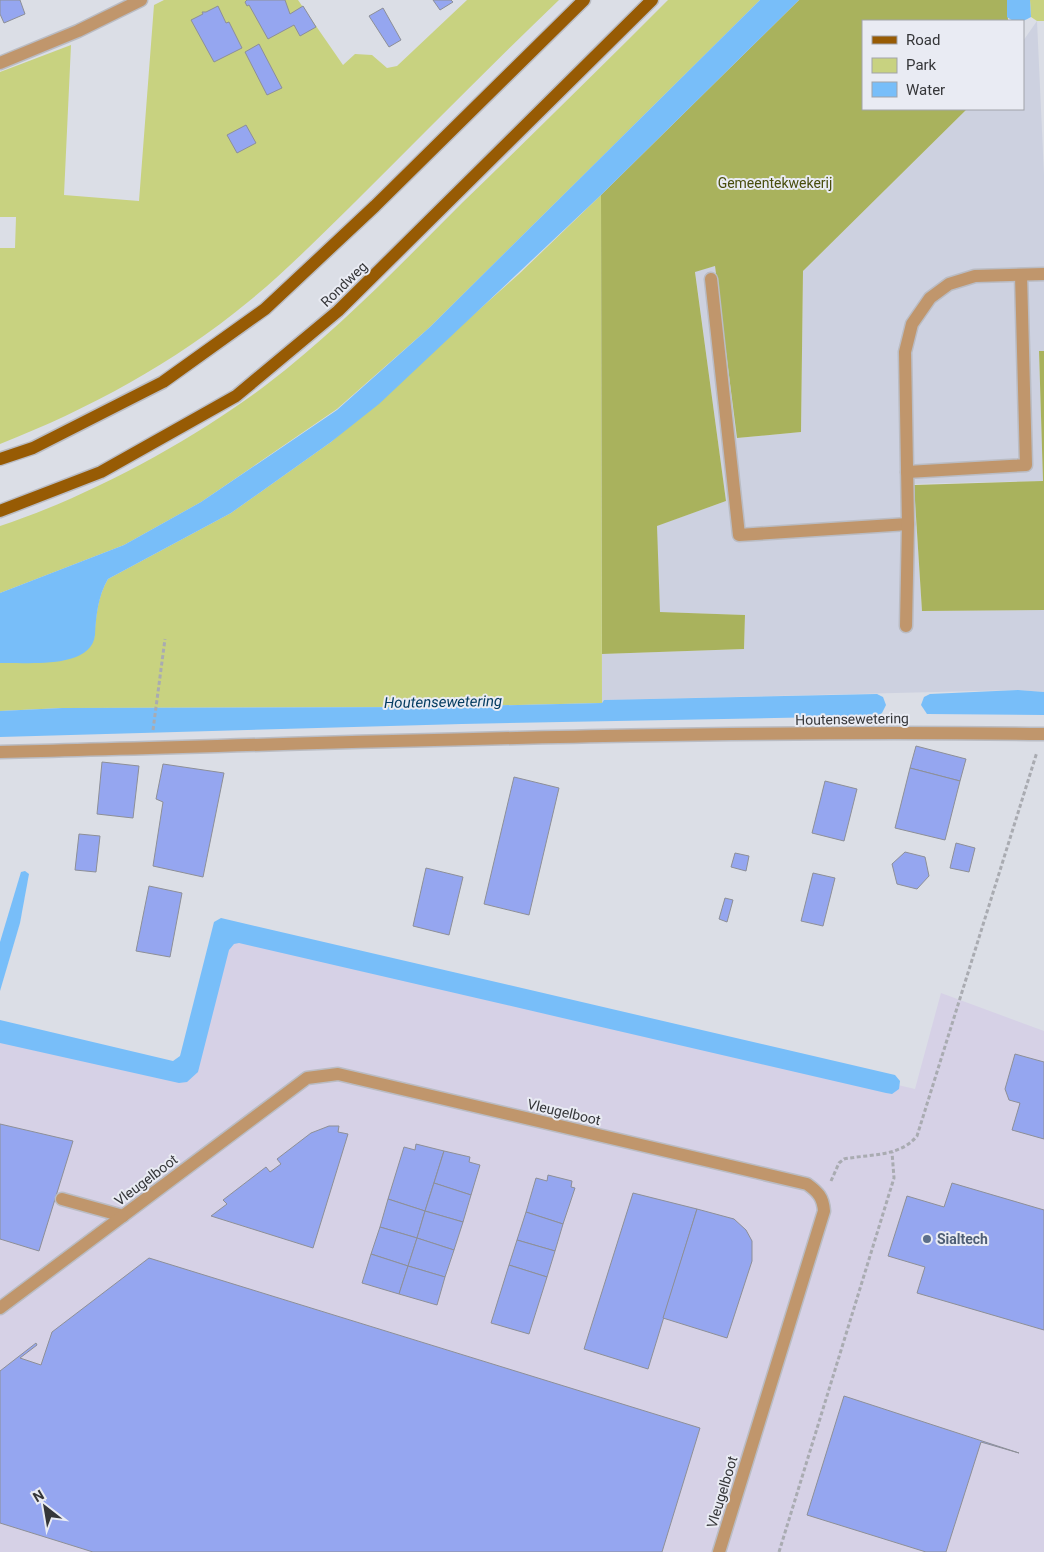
<svg xmlns="http://www.w3.org/2000/svg" width="1044" height="1552" viewBox="0 0 1044 1552" font-family="Roboto,sans-serif">
<style>
.commercial{fill:#d6d1e6}
.built{fill:#cdd1e0}
.green{fill:#c8d280}
.forest{fill:#a9b25d}
.water{fill:#78bef9}
.building{fill:#95a6f0;stroke:#8d8f97}
.lines{fill:none;stroke-linecap:round;stroke-linejoin:round}
.minor-casing{stroke:#babcc3;stroke-width:15}
.major-casing{stroke:#babcc3;stroke-width:15}
.path{stroke:#a9abb1;stroke-width:3;stroke-dasharray:4 2.5;stroke-linecap:butt}
.minor{stroke:#c0966c;stroke-width:12}
.major{stroke:#975b04;stroke-width:12}
.service-dot{fill:#5c6f8a;stroke:#e9ebf3;stroke-width:2}
.labels{text-anchor:middle;stroke-width:4;stroke-linejoin:round;paint-order:stroke}
.park-label{font-size:14px;fill:#484d0c;stroke:#e9ebf3}
.street-label{font-size:14px;fill:#353639;stroke:#e9ebf3}
.service-label{font-size:14px;font-weight:bold;fill:#4e5e75;stroke:#e9ebf3;text-anchor:start}
.water-label{font-size:15px;font-style:italic;fill:#043c61;stroke:#e9ebf3}
</style>
<rect width="100%" height="100%" fill="#dbdee6"/>
<path class="commercial" d="M224,929L915,1089L941,993L1044,1031V1552H0V1030L184,1071Z"/>
<path class="built" d="M1037,21L1044,175V351L1039,352L1043,481L914,484L922,611L1044,610V692L1018,690L604,700L602,703V654L744,649L745,615L660,612L656,526L726,501L695,271L715,266L737,438L801,432L803,271L967,109H1023V41Z"/>
<g class="green">
<path d="M164,0H298L343,65L355,54L372,55L387,68L397,66L467,0H559C488,68 420,138 350,207C317,239 284,273 248,302C174,363 89,409 0,444V248H15L16,217H0V72L71,45L64,195L139,201L154,5Z"/>
<path d="M668,0H760L430,327L337,409L201,502L124,545L0,593V526C88,497 192,441 266,385C337,331 399,266 462,203C531,136 600,68 668,0Z"/>
<path d="M1030,0H1044V21H1037L1031,17Z"/>
<path d="M601,195L602,703L428,707L62,708L0,711V663L65,660L94,639C96,619 97,597 108,579L231,513L331,442L519,274Z"/>
</g>
<g class="forest">
<path d="M799,0H1007L1008,21H863V109H967L803,271L801,432L737,438L715,266L695,272L726,501L657,526L660,612L745,615L744,649L602,654L601,195Z"/>
<path d="M1039,351H1044V610L922,611L914,485L1043,481Z"/>
</g>
<g class="water">
<path d="M760,0H799L601,195L379,404L331,442L231,513L108,579C98,596 96,616 95,635C91,670 26,662 0,663V593L124,545L201,502L337,410L430,327Z"/>
<path d="M1007,0H1030L1031,17C1023,22 1016,24 1007,17Z"/>
<path d="M1018,690L1044,692V715L927,714L921,705L924,697L930,694Z"/>
<path d="M877,694L883,697L886,705L882,713L877,716L462,724L0,737V711L62,708L428,707L602,703L604,700Z"/>
<path d="M25,871L29,874L20,923L0,991V942L21,872Z"/>
<path d="M221,918L895,1075L900,1081L899,1089L892,1094L886,1093L239,943L234,944L229,950L198,1072L187,1082L179,1083L0,1043V1020L173,1061L180,1056L214,922Z"/>
</g>
<g class="building">
<path d="M0,0H20L25,14L4,23L0,14Z"/>
<path d="M247,0H285L290,14L303,6L316,27L300,36L294,25L268,39L249,5L247,6L245,2Z"/>
<path d="M433,0H451L453,2L440,10Z"/>
<path d="M218,6L226,23L229,22L242,48L214,62L191,20L203,14L202,12H206Z"/>
<path d="M383,8L401,40L389,47L369,16Z"/>
<path d="M259,44L282,88L267,95L245,52Z"/>
<path d="M246,125L256,143L237,153L227,135Z"/>
<path d="M916,746L966,759L960,781L910,768Z"/>
<path d="M102,762L139,766L133,818L97,814Z"/>
<path d="M163,764L224,773L203,877L153,866L163,802L156,799Z"/>
<path d="M910,768L960,781L945,840L895,828Z"/>
<path d="M514,777L559,788L529,915L484,904Z"/>
<path d="M825,781L857,789L844,841L812,833Z"/>
<path d="M79,834L100,836L96,872L75,870Z"/>
<path d="M956,843L975,848L969,872L950,868Z"/>
<path d="M905,852L925,857L929,876L917,889L897,884L892,864Z"/>
<path d="M735,853L749,856L746,871L731,867Z"/>
<path d="M426,868L463,877L449,935L413,926Z"/>
<path d="M813,873L835,878L823,926L801,921Z"/>
<path d="M149,886L182,893L170,957L136,951Z"/>
<path d="M725,898L733,900L727,922L719,919Z"/>
<path d="M1015,1054L1044,1062V1139L1012,1130L1020,1103L1009,1100L1005,1089Z"/>
<path d="M0,1124L73,1141L39,1251L0,1239Z"/>
<path d="M329,1126H339L338,1132L348,1134L313,1248L211,1216L227,1204L223,1200L266,1167L270,1172L281,1164L277,1159L311,1133Z"/>
<path d="M416,1144L444,1151L425,1211L388,1199L404,1147L415,1150Z"/>
<path d="M444,1151L470,1157L469,1162L480,1165L471,1195L434,1183Z"/>
<path d="M548,1175L572,1181L571,1187L575,1188L563,1224L526,1212L536,1178L547,1181Z"/>
<path d="M434,1183L471,1195L463,1222L425,1211Z"/>
<path d="M952,1183L1044,1210V1330L917,1293L925,1267L888,1256L907,1196L944,1207Z"/>
<path d="M633,1193L697,1209L648,1369L584,1349Z"/>
<path d="M388,1199L425,1211L417,1238L380,1227Z"/>
<path d="M697,1209L734,1219L746,1230L752,1241V1261L727,1338L663,1318Z"/>
<path d="M425,1211L463,1222L454,1250L417,1238Z"/>
<path d="M526,1212L563,1224L555,1251L517,1240Z"/>
<path d="M380,1227L417,1238L408,1266L371,1254Z"/>
<path d="M417,1238L454,1250L445,1277L408,1266Z"/>
<path d="M517,1240L555,1251L547,1277L509,1265Z"/>
<path d="M371,1254L408,1266L399,1294L362,1283Z"/>
<path d="M149,1258L700,1428L662,1552H93L0,1523V1371L36,1343L37,1345L20,1358L41,1365L52,1332Z"/>
<path d="M509,1265L547,1277L529,1334L491,1323Z"/>
<path d="M408,1266L445,1277L437,1305L399,1294Z"/>
<path d="M844,1396L1019,1453L981,1442L946,1552H926L807,1515Z"/>
</g>
<g class="lines">
<g class="minor-casing">
<g id="minor">
<path d="M0,63L78,31L141,0"/>
<path d="M711,279L739,535L908,524"/>
<path d="M907,472L1026,465L1021,275"/>
<path d="M906,626L908,524L905,352L912,324L930,298L949,284L975,276L1044,274"/>
<path d="M0,752C348,743 696,729 1044,734"/>
<path d="M62,1199L123,1216"/>
<path d="M0,1308L307,1078L338,1074L807,1184C818,1192 823,1197 824,1211L719,1552"/>
</g>
</g>
<g class="major-casing">
<g id="major">
<path d="M0,459L33,448L163,382L265,309L375,206L584,0"/>
<path d="M0,511L101,472L236,396L338,311L652,0"/>
</g>
</g>
<g class="path">
<path d="M153,730L165,639"/>
<path d="M831,1181L839,1163L844,1159C870,1154 900,1157 917,1136L1037,752"/>
<path d="M779,1552L894,1178L892,1152"/>
</g>
<use href="#minor" class="minor"/>
<use href="#major" class="major"/>
</g>
<circle class="service-dot" cx="927" cy="1239" r="5"/>
<g class="labels">
<g class="park-label">
<text x="775" y="188">Gemeentekwekerij</text>
</g>
<g class="street-label">
<text transform="translate(344 284) rotate(-44)" y="5">Rondweg</text>
<text transform="translate(852 719) rotate(-1)" y="5">Houtensewetering</text>
<text transform="translate(564 1112) rotate(13)" y="5">Vleugelboot</text>
<text transform="translate(146 1180) rotate(-37)" y="5">Vleugelboot</text>
<text transform="translate(722 1492) rotate(-73)" y="5">Vleugelboot</text>
</g>
<g class="service-label">
<text x="937" y="1244">Sialtech</text>
</g>
<g class="water-label">
<text transform="translate(443 702) rotate(-1)" y="5">Houtensewetering</text>
</g>
</g>
<rect x="862" y="20" width="162" height="90" fill="#e9ebf3" stroke="#a1a3a9"/>
<rect x="872" y="36" width="25" height="8" fill="#975b04" stroke="#a1a3a9"/>
<text x="906" y="45" font-size="15" fill="#353639">Road</text>
<rect x="872" y="58" width="25" height="15" fill="#c8d280" stroke="#a1a3a9"/>
<text x="906" y="70" font-size="15" fill="#353639">Park</text>
<rect x="872" y="82" width="25" height="15" fill="#78bef9" stroke="#a1a3a9"/>
<text x="906" y="95" font-size="15" fill="#353639">Water</text>
<g transform="translate(45 1507) rotate(329)" stroke="#e9ebf3" stroke-width="4" paint-order="stroke">
<path d="M0-4L9 19L0 12L-9 19Z" fill="#353639"/>
<text y="-8" font-size="14" font-weight="bold" text-anchor="middle" fill="#353639">N</text>
</g>
</svg>
